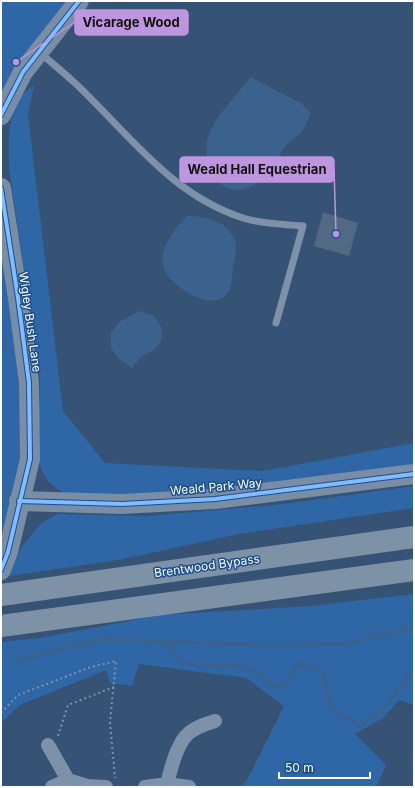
<svg xmlns="http://www.w3.org/2000/svg" width="415" height="788" viewBox="0 0 415 788" font-family="Inter,sans-serif">
<style>
.green{fill:#2f66a5}
.water{fill:#3b618d}
.lines{fill:none;stroke-linecap:round;stroke-linejoin:round}
.stream{stroke:#3b618d;stroke-width:3.5}
.building{fill:#526984}
.path{stroke:#7d92a8;stroke-width:2;stroke-dasharray:2 3;stroke-linecap:butt}
.lane{stroke:#7d92a8;stroke-width:7}
.street{stroke:#7d92a8;stroke-width:14}
.secondary{stroke:#798da4;stroke-width:20}
.highway{stroke:#7e92a7;stroke-width:22}
.cycleway-casing{stroke:#1b4f8f;stroke-width:6}
.cycleway{stroke:#80bcff;stroke-width:4}
.labels{text-anchor:middle;stroke-width:3;stroke-linejoin:round;paint-order:stroke}
.street-label{font-size:12px;fill:#fff;stroke:#1b4f8f}
.leader{fill:none;stroke:#bd96df;stroke-width:1.5}
.callout-dot{fill:#bd96df;stroke:#1b4f8f;stroke-width:1.5}
.callout{fill:#bd96df;stroke:#bd96df;stroke-width:1.5}
.callout-label{font-size:13px;text-anchor:middle;font-weight:bold;fill:#111}
</style>
<rect width="100%" height="100%" fill="#365274"/>
<g class="green">
<path d="M1,1H80L1,104Z"/>
<path d="M34,85L28,114L63,411L105,463L263,471L414,443V467L236,492L74,497C65,492 51,488 46,478C30,453 40,418 40,390C41,380 38,369 37,359L9,168C9,147 7,111 22,95C26,91 30,88 34,85Z"/>
<path d="M1,227L13,306L22,429L20,468L1,536Z"/>
<path d="M414,486V508L239,534L118,560L9,576L21,548L40,524L57,514L148,516L284,504Z"/>
<path d="M414,594V705L399,700L383,718L355,734L386,765L376,787H242L248,778L284,706L246,678L139,664L132,686L110,683L106,670L20,705L1,723V642L39,638L161,615L310,606Z"/>
</g>
<g class="water">
<path d="M250,77L301,103L311,113C308,120 304,130 299,135C295,138 290,140 287,144C279,154 274,168 265,177C247,193 228,196 213,176C206,167 205,147 208,137C216,114 236,97 250,77Z"/>
<path d="M187,216C206,216 226,220 235,240C238,248 234,260 233,269C232,278 232,288 226,295C210,313 167,284 163,266C159,247 175,228 187,216Z"/>
<path d="M139,311L154,316L162,328L161,341L154,350L141,357L132,368L119,359L111,348V333L119,322Z"/>
</g>
<g class="lines">
<g class="stream">
<path d="M162,641L185,664L240,666L258,672L275,687L284,685L299,663L322,671L332,709L360,726L383,710L409,674L414,680"/>
<path d="M15,661L101,639L263,645L345,644L414,627"/>
</g>
</g>
<path class="building" d="M323,212L358,223L349,256L314,246Z"/>
<g class="lines">
<g class="path">
<path d="M1,713L18,695L91,667L116,661L110,722L115,778"/>
<path d="M58,736L68,705L114,687"/>
</g>
<path class="lane" d="M39,52C51,62 64,73 76,84C129,134 170,194 243,218C261,224 284,224 303,226L276,323"/>
<g class="street">
<path d="M48,745L68,780L87,786L106,787"/>
<path d="M167,784C171,769 175,750 185,737C192,728 205,724 215,721"/>
<path d="M52,787L68,780"/>
<path d="M145,787L167,784L189,787"/>
</g>
<g class="secondary">
<path d="M1,115L23,72L79,1"/>
<path d="M1,188L18,298L29,383L30,459L8,552L1,570"/>
<path d="M19,501L122,504L215,499L414,474"/>
</g>
<g class="highway">
<path d="M1,595L414,537"/>
<path d="M1,626L414,570"/>
</g>
<g class="cycleway-casing">
<g id="cycleway">
<path d="M1,115L23,72L79,1"/>
<path d="M1,188L18,298L29,383L30,459L8,552L1,570"/>
<path d="M19,501L122,504L215,499L414,474"/>
</g>
</g>
<use href="#cycleway" class="cycleway"/>
</g>
<g class="labels">
<g class="street-label">
<text transform="translate(30 322) rotate(82)" y="4">Wigley Bush Lane</text>
<text transform="translate(216 487) rotate(-5)" y="4">Weald Park Way</text>
<text transform="translate(207 566) rotate(-8)" y="4">Brentwood Bypass</text>
</g>
</g>
<path class="leader" d="M16 62L75 22M336 234L334 169"/>
<g class="callout-dot">
<circle cx="16" cy="62" r="4"/>
<circle cx="336" cy="234" r="4"/>
</g>
<g class="callout">
<rect x="75" y="10" width="113" height="25" rx="4"/>
<rect x="180" y="157" width="154" height="25" rx="4"/>
</g>
<g class="callout-label">
<text x="131" y="27">Vicarage Wood</text>
<text x="257" y="174">Weald Hall Equestrian</text>
</g>
<rect width="415" height="788" fill="none" stroke="#ffffff" stroke-width="4"/>
<path d="M279 772v6h91v-6" fill="none" stroke="#ffffff" stroke-width="2"/>
<text x="285" y="772" font-size="12" fill="#ffffff" stroke="#1b4f8f" stroke-width="3" paint-order="stroke">50 m</text>
</svg>
